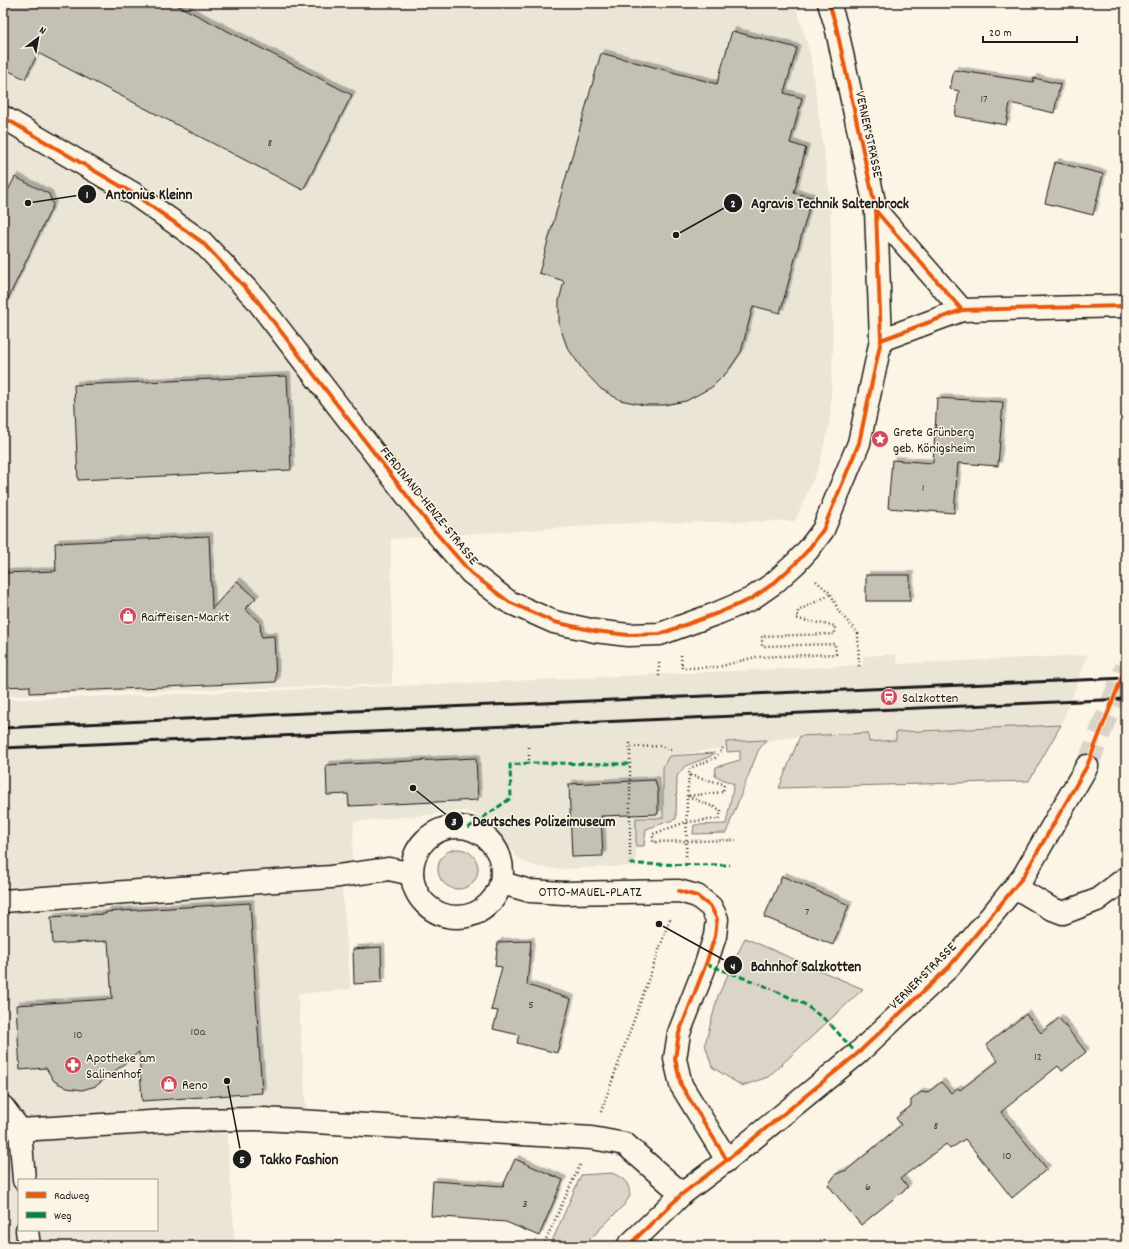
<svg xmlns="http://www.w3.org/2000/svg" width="1129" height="1249" viewBox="0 0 1129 1249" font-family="Dekko,sans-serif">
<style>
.built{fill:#ebe5d6;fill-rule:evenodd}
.green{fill:#dbd5c8;stroke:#7c7872}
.building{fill:#c4c0b3;stroke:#1c1c1c;filter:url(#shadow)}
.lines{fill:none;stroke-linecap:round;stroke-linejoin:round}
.major-tunnel{stroke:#dad4c7;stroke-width:22;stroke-dasharray:22 11;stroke-linecap:butt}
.minor-casing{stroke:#1c1c1c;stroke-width:25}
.major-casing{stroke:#1c1c1c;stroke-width:25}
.path{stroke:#1c1c1c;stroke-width:2.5;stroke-dasharray:1 3;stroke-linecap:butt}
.minor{stroke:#fcf5e5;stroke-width:22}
.major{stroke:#fcf5e5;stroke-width:22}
.rail{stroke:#1c1c1c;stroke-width:3}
.quiet{stroke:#00873e;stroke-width:3;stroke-dasharray:6 3;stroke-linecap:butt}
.cycleway-casing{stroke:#fcf5e5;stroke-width:6}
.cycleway{stroke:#e8590c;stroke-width:4}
.labels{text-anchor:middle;stroke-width:3;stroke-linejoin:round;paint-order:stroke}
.number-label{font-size:12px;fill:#464542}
.street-label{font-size:14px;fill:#1c1c1c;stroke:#fcf5e5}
.poi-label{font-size:14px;fill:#1c1c1c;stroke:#fcf5e5;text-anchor:start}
.leader{fill:none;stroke:#1c1c1c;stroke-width:1.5}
.callout-dot{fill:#1c1c1c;stroke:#fcf5e5;stroke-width:1.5}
.mark-label{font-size:12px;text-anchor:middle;font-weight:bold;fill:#fff}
.callout-label{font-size:15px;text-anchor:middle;font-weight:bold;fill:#1c1c1c;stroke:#fcf5e5;stroke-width:3;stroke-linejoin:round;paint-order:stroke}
</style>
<defs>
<filter id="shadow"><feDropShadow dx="3.5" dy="-3.5" stdDeviation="0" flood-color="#0004"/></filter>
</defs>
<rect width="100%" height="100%" fill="#fcf5e5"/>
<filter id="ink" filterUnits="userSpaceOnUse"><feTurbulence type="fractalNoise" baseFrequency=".025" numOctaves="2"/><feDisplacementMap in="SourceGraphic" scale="8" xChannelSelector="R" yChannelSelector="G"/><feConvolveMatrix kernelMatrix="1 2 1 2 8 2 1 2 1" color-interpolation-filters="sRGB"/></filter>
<g filter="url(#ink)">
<g class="built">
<path d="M3,3H795L810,53L830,196L833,348L830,421L819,466L795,521L635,523L391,539L392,684L3,696Z"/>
<path d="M896,654L897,664L1088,655L1061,725L896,731V740L869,742L868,733L800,736L669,756L663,767V818H636V866L556,869L538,867L524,862L516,856L495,829L486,820L475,814L464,811L354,822L352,858L342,889L351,989L298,994L308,1134L227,1131L235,1246H3V700L450,684L863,665V656ZM19,1180H157V1230H19Z"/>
</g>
<g class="green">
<path d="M1061,725L1029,781L779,788L800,736L868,733L869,742L896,740V732Z"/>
<path d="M766,740L758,751L726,833L693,834L694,825L726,824L734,784L715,776L716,767L740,760V751L727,752L726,742Z"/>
<path d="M715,753L709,757L685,766L677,776L676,819L646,829L644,846H636V818H663V767L669,756Z"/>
<circle cx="458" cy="869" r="20"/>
<path d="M745,938L863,989L768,1077L742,1086L712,1067L705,1044L718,996Z"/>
<path d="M612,1173C625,1179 629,1182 630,1196L624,1205L583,1246H550L581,1175Z"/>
</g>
<g class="building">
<path d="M3,3H173L352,95L303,190L38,53L25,79L3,68Z"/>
<path d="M732,31L797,48L784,93L802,98L790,143L806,148L794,193L812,197L780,313L753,306L741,352L728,371L712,387L686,401L664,405H644L620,400L601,389L583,370L567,347L559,324V301L564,281L539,273L601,53L717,84Z"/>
<path d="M954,70L1033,82L1034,78L1060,84L1054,113L1010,103L1006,125L955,116L959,91L950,89Z"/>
<path d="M1055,162L1103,174L1093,215L1045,203Z"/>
<path d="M15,177L49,194L53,205L3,309V200Z"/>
<path d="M287,376L291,470L78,480L74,385Z"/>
<path d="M937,398L1003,402L998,466L958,463L954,513L888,508L892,460L933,463Z"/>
<path d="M209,536L212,609L237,581L256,598L245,609L260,623L261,637L274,636L276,682L30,693V686L3,687V573L56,571L55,543Z"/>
<rect x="866" y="575" width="44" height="26"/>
<path d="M476,758L478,800L349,806L348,794L327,795L326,765Z"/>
<path d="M655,780L658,791V814L601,816L603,856L572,857L569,784Z"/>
<path d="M782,876L849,905L833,945L764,917Z"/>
<path d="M250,903L262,1093L142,1101L139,1052L96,1086L82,1090L67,1088L54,1081L46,1068L20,1070L16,1005L112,999L108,941L53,944L51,917L106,914V912Z"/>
<path d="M531,941L527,985L571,999L557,1053L517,1043L519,1035L493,1029L498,1011L491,1010L502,967L495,966L498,942Z"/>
<path d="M381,947L382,982L354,984L353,949Z"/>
<path d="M1026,1014L1041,1033L1059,1018L1086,1052L1062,1071L1058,1066L1001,1112L1047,1169L1012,1198L965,1139L950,1149L946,1144L901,1178L908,1187L861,1225L828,1185L836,1174L847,1170L901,1125L896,1118L911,1106V1100L921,1092L927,1093L941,1082L951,1093L958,1088L960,1090L998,1061L986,1045Z"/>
<path d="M515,1159L563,1180L539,1236L506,1222L431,1216L433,1181L503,1186Z"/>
</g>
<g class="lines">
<path class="major-tunnel" d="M1087,766L1126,667"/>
<g class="minor-casing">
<g id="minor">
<path d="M829,3L836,26L876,211L962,310"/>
<path d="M3,117L134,194L202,242L256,299L431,527L471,573L509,602L554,622L595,631L628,635L660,634L718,613L751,599L774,583L796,563L808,550L823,530L859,443L881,340L876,211"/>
<path d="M881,340L962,310L1126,306"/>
<circle cx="457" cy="872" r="45"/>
<path d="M502,883L530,891L564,893L679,891L697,896L711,907L717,919L715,936L706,964L679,1033L675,1059L681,1085L727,1160"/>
<path d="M1015,887L1050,908L1063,913L1097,900L1126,878"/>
<path d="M3,901L331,877L389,869L412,874"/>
<path d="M3,1107L20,1130L24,1180"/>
<path d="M20,1130L182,1120L263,1119L592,1138L625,1144L682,1194"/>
<path d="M27,1230L29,1246"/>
</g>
</g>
<g class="major-casing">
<path id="major" d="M628,1246L682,1194L727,1160L857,1054L949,967L1023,877L1087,766"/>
</g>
<g class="path">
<path d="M816,581L831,594L839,612L858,633L859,668"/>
<path d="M681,655L682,668L718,667L755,657L836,654L835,644L762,646V636L835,634V626L797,619L798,611L831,594"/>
<path d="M659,676V661"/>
<path d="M529,747V763"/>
<path d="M631,747L661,746L671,750"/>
<path d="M723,748L715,758L690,768L689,775L724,784L723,792L687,796L721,810L719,819L686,822L653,834V842L736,840"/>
<path d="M630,864V743"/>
<path d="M686,864L687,796L689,775"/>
<path d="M752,981L763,985"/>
<path d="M767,987L776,991"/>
<path d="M827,1021L831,1025"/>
<path d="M601,1112L670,919"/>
<path d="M543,1246L580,1165"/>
</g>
<use href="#minor" class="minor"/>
<use href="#major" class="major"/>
<g class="rail">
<path d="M3,728L284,714L1126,678"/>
<path d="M3,748L1126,699"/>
</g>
<g class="quiet">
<path d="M468,828L511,798L510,765L529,763L631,764"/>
<path d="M630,864L730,865"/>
<path d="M706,964L752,981"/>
<path d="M763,985L767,987"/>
<path d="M776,991L804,1004L827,1021"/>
<path d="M831,1025L857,1054"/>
</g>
<g class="cycleway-casing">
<g id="cycleway">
<path d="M829,3L836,26L876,211L962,310"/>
<path d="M3,117L134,194L202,242L256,299L431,527L471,573L509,602L554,622L595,631L628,635L660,634L718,613L751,599L774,583L796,563L808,550L823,530L859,443L881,340L876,211"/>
<path d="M881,340L962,310L1126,306"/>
<path d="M679,891L697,896L711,907L717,919L715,936L706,964L679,1033L675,1059L681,1085L727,1160"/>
<path d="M628,1246L682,1194L727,1160L857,1054L949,967L1023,877L1087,766L1126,667"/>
</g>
</g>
<use href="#cycleway" class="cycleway"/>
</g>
</g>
<defs>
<g id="sight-disc" transform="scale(0.9)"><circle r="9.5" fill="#d1495b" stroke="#fcf5e5"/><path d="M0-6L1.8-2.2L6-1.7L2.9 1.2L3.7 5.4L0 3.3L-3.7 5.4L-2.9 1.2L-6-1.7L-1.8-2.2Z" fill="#fff"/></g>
<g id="shop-disc" transform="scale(0.9)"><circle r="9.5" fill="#d1495b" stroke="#fcf5e5"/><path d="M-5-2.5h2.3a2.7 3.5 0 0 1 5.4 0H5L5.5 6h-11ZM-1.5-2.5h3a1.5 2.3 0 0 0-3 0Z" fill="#fff"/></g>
<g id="station-disc" transform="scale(0.9)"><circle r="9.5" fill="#d1495b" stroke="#fcf5e5"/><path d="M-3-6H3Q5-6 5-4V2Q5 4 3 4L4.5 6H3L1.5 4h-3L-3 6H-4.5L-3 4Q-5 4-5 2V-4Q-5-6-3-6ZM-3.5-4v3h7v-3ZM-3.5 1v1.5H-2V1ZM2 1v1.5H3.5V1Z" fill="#fff"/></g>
<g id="pharmacy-disc" transform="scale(0.9)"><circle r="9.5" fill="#d1495b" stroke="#fcf5e5"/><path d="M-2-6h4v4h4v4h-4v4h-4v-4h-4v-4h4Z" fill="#fff"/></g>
</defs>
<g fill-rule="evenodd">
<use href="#sight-disc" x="880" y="439"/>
<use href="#shop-disc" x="128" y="616"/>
<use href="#station-disc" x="889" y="697"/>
<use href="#pharmacy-disc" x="73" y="1065"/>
<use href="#shop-disc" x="169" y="1084"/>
</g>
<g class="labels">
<g class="number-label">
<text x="984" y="102">17</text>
<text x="270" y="146">8</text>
<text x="923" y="491">1</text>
<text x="807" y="915">7</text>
<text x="531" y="1008">5</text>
<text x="198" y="1035">10a</text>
<text x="78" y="1038">10</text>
<text x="1038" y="1060">12</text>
<text x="936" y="1129">8</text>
<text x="1007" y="1159">10</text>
<text x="868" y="1190">6</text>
<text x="525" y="1207">3</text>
</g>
<g class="street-label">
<text transform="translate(870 134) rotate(78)" y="5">VERNER STRASSE</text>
<text transform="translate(430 505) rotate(51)" y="5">FERDINAND-HENZE-STRASSE</text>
<text x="590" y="896">OTTO-MAUEL-PLATZ</text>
<text transform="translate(922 975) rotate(-45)" y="5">VERNER STRASSE</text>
</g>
<g class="poi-label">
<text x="893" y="436">Grete Grünberg<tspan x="893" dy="16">geb. Königsheim</tspan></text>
<text x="141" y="621">Raiffeisen-Markt</text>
<text x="902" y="702">Salzkotten</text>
<text x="86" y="1062">Apotheke am<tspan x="86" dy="16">Salinenhof</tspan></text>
<text x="182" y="1089">Reno</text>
</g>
</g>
<path class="leader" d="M28 203L87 194M676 235L733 203M413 788L454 821M659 924L733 965M227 1081L242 1159"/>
<g class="callout-dot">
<circle cx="28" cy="203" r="4"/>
<circle cx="676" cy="235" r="4"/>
<circle cx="413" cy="788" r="4"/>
<circle cx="659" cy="924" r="4"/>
<circle cx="227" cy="1081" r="4"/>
<circle cx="87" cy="194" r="10"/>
<circle cx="733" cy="203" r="10"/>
<circle cx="454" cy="821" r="10"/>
<circle cx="733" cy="965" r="10"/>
<circle cx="242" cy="1159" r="10"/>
</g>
<g class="mark-label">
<text x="87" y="198">1</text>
<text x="733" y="207">2</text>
<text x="454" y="825">3</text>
<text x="733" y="970">4</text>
<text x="242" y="1163">5</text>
</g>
<g class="callout-label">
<text x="149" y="199">Antonius Kleinn</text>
<text x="830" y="208">Agravis Technik Saltenbrock</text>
<text x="544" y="826">Deutsches Polizeimuseum</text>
<text x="806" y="971">Bahnhof Salzkotten</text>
<text x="299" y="1164">Takko Fashion</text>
</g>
<rect width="1129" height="1249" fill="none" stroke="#fcf5e5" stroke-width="16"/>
<rect x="8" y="8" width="1113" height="1233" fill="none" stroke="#1c1c1c" stroke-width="1.5" filter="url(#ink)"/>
<rect x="18" y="1179" width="140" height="52" fill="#fcf5e5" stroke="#a29e95"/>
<rect x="26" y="1192" width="20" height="6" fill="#e8590c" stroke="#a29e95"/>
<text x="54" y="1199" font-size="12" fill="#1c1c1c">Radweg</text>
<rect x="26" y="1212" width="20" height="6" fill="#00873e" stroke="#a29e95"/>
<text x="54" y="1219" font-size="12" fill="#1c1c1c">Weg</text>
<g transform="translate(38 38) rotate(31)" stroke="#fcf5e5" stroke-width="3" paint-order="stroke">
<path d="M0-3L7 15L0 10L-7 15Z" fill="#1c1c1c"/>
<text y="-6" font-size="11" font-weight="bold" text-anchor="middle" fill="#1c1c1c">N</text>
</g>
<path d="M983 36v6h94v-6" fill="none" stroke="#1c1c1c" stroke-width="2"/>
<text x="989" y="36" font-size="12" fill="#1c1c1c" stroke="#fcf5e5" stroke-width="3" paint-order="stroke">20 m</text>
</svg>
